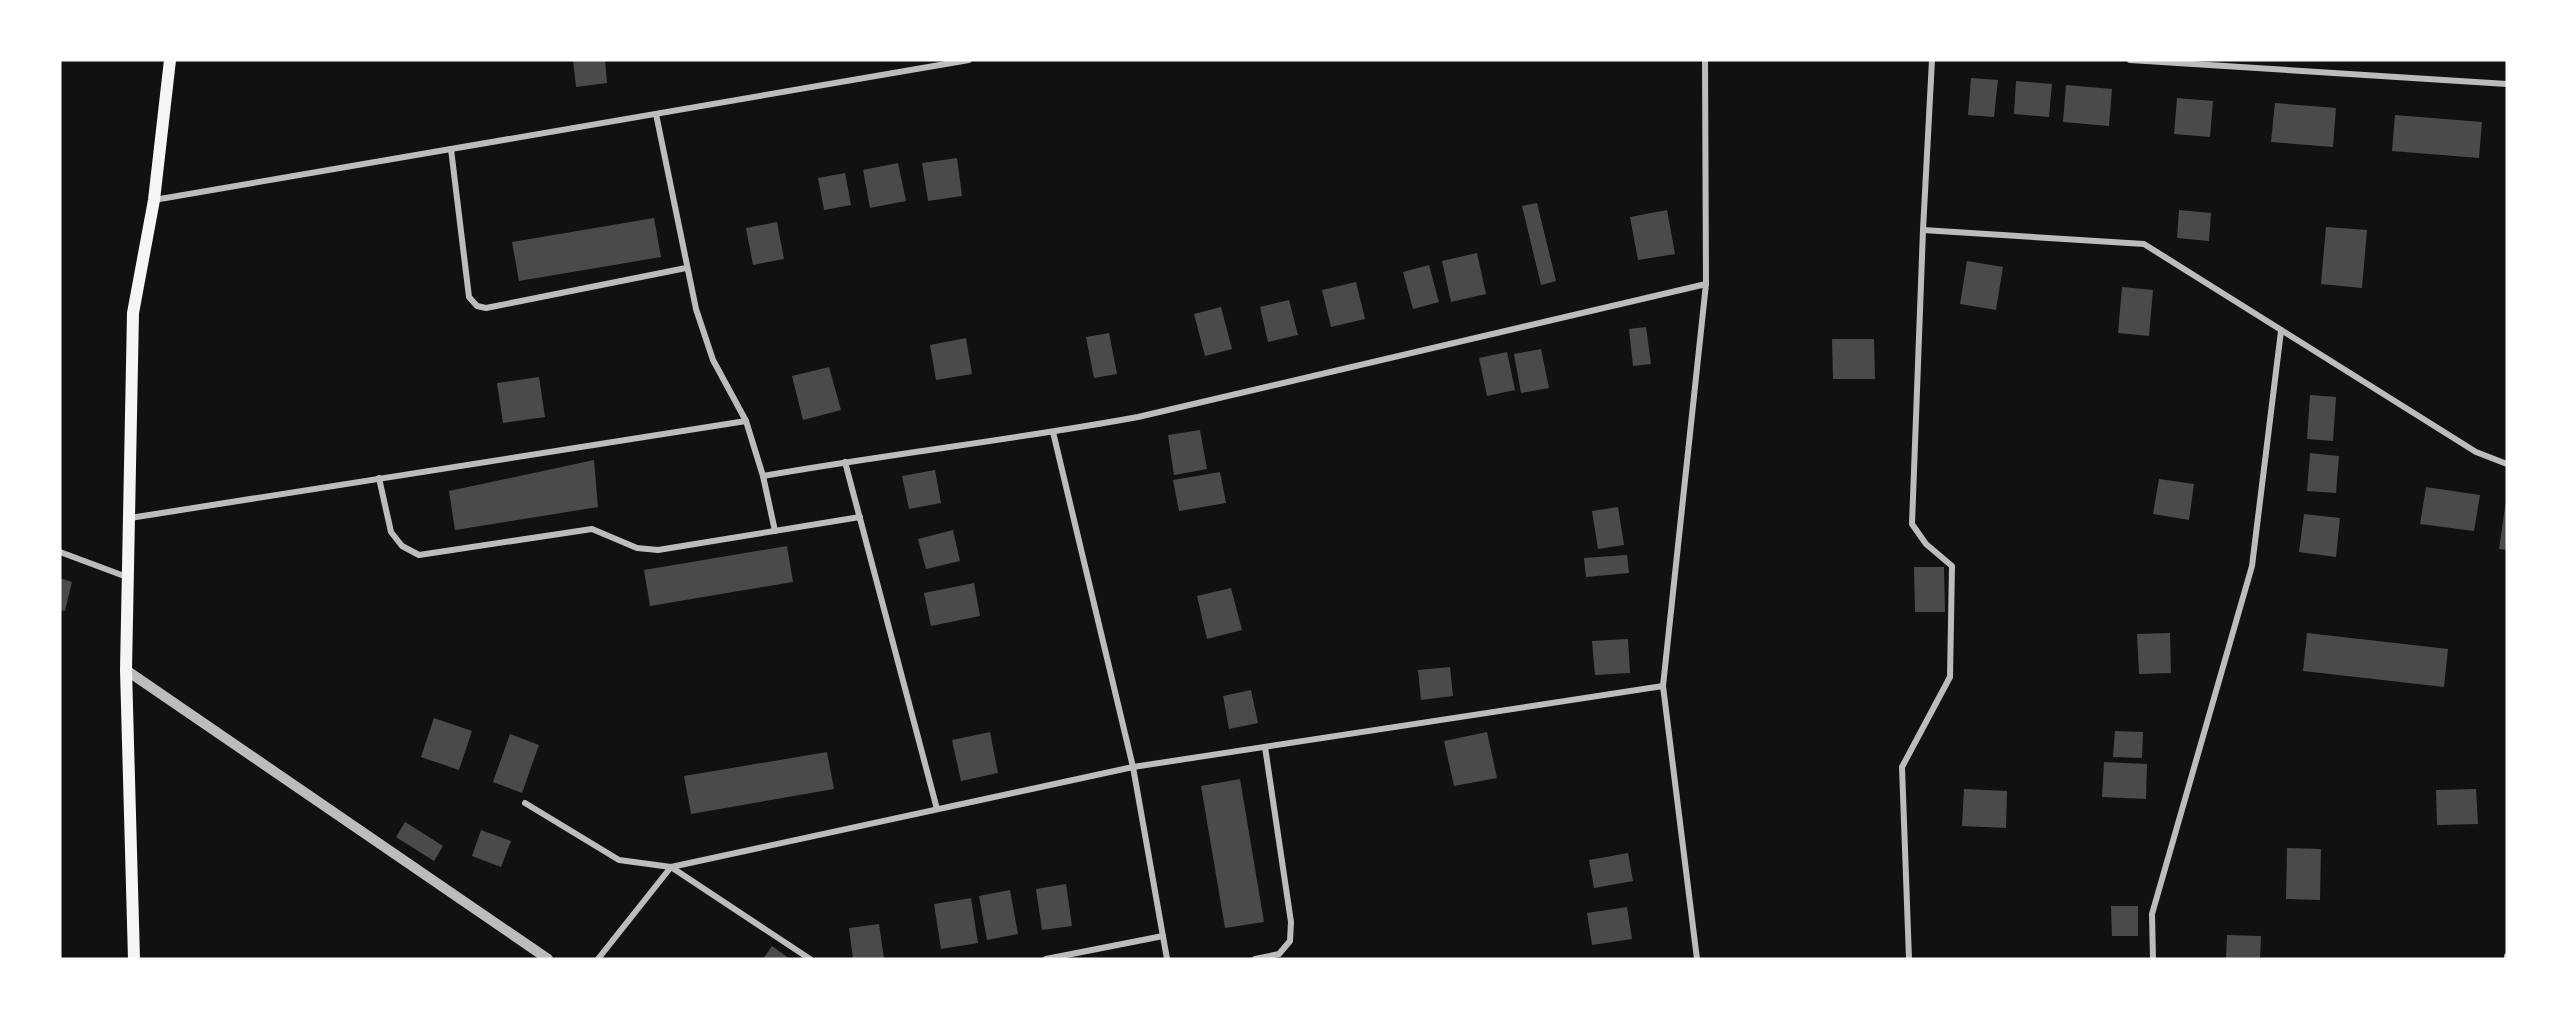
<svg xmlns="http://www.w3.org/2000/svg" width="2567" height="1019" viewBox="0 0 2567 1019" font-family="'Fira Sans Condensed',sans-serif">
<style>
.building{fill:#4a4a4a}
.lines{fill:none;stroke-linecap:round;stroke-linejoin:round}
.minor{stroke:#bcbcbc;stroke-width:6}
.tertiary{stroke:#bcbcbc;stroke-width:10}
.secondary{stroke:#f5f5f5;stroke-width:12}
</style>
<rect width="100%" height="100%" fill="#111"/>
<g class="building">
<path d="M573,60H605L607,83L576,87Z"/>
<path d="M1971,78L1998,80L1994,117L1968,115Z"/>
<path d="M2016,81L2052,84L2049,117L2014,114Z"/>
<path d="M2066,85L2112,89L2109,126L2063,122Z"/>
<path d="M2177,98L2213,101L2210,137L2174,134Z"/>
<path d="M2275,103L2336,108L2333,147L2271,142Z"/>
<path d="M2395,115L2482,122L2479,158L2392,151Z"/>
<path d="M957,158L962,196L928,201L922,163Z"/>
<path d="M898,163L906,201L870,208L863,170Z"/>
<path d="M845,173L851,205L824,210L818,178Z"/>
<path d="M1537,203L1556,281L1541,285L1522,206Z"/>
<path d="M1667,210L1675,254L1638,260L1630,217Z"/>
<path d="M2179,210L2211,213L2209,241L2177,238Z"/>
<path d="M654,218L661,257L519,281L512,242Z"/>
<path d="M777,222L784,259L753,265L746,228Z"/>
<path d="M2326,227L2367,230L2362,288L2321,284Z"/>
<path d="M1477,253L1486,294L1451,302L1442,261Z"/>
<path d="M1967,261L2003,267L1996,310L1960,304Z"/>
<path d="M1429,265L1439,302L1413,309L1403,272Z"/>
<path d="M1356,282L1365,319L1331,327L1322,290Z"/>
<path d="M2122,287L2153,290L2149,336L2118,333Z"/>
<path d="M1289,300L1298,335L1268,342L1260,307Z"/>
<path d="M1221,307L1232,349L1205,356L1194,314Z"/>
<path d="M1646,327L1651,364L1633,366L1629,329Z"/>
<path d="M1109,333L1117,374L1094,378L1086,337Z"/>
<path d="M966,338L972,374L936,380L930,345Z"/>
<path d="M1832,339H1874L1875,379H1833Z"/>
<path d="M1541,349L1549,388L1521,393L1514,354Z"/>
<path d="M1507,352L1515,390L1487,396L1479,358Z"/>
<path d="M829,367L841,410L803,420L792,376Z"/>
<path d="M539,377L545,417L503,423L497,383Z"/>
<path d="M2310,395L2336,397L2333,441L2307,439Z"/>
<path d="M1200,430L1207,469L1174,475L1168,435Z"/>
<path d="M2310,453L2339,456L2336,493L2307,491Z"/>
<path d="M594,460L598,507L455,530L449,491Z"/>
<path d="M935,470L941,503L909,509L902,476Z"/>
<path d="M1220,472L1226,503L1179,511L1173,480Z"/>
<path d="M2159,479L2194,484L2189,520L2153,514Z"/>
<path d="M2426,487L2480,495L2474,531L2420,524Z"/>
<path d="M2506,500H2507V550L2499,549Z"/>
<path d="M1618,507L1624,545L1598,549L1592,511Z"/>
<path d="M2304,514L2340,518L2336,557L2299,552Z"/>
<path d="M953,530L960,561L926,569L918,539Z"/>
<path d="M787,546L793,582L650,606L644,570Z"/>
<path d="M1627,555L1629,573L1586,577L1584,558Z"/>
<path d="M1914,567H1944L1945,612H1915Z"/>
<path d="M60,578L72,582L65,611L60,610Z"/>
<path d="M974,583L980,616L931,626L924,593Z"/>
<path d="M1231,588L1242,630L1207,639L1197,596Z"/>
<path d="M2170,633L2171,673L2139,674L2137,634Z"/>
<path d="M2307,633L2448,649L2444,687L2303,671Z"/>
<path d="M1628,639L1630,673L1595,675L1592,641Z"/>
<path d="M1450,667L1453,696L1421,700L1418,670Z"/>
<path d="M1251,690L1258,723L1229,729L1223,696Z"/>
<path d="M434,718L472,731L459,770L421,757Z"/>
<path d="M2115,731L2143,732L2142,758L2113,757Z"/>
<path d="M990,732L998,773L961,781L952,740Z"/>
<path d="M1487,732L1497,778L1454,786L1444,741Z"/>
<path d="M510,734L539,745L522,793L493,782Z"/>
<path d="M827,752L834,789L691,814L684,776Z"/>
<path d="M2104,762L2147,764L2146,799L2102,797Z"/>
<path d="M1240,779L1264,922L1225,928L1201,786Z"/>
<path d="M1964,789L2007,791L2006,828L1962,826Z"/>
<path d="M2476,789L2478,824L2437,825L2436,790Z"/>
<path d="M405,822L443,846L434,861L396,837Z"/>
<path d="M481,830L511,841L501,867L472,856Z"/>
<path d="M2287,848L2321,849L2320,900L2286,899Z"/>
<path d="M1628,853L1633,881L1594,888L1589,860Z"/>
<path d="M1066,884L1072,926L1042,930L1036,889Z"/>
<path d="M1010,890L1018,934L987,940L979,896Z"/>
<path d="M971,898L978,943L941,949L934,904Z"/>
<path d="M2111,906H2138V936H2112Z"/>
<path d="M1627,907L1632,939L1592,945L1587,913Z"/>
<path d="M879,924L884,959H853L849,928Z"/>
<path d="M2227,935L2261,936L2260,959H2226Z"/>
<path d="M772,946L790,959H763Z"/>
</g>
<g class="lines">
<g class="minor">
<path d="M2130,60L2507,84"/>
<path d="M656,114L696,309L713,360L746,421"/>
<path d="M451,149L469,297L477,306L486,308L686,268"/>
<path d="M154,200L969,60"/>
<path d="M1923,230L2144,244L2476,452L2507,464"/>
<path d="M1053,432L1133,767L1167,959"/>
<path d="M845,462L937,809"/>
<path d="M763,476L775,531"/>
<path d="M379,478L391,532L402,546L419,555L592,529L637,548L658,550L860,517"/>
<path d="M130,518L746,421L763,476C888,454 1013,440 1138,417L1706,284"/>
<path d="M60,552L127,577"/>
<path d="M525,803L619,860L671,867L810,959"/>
<path d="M598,959L671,867L1133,767L1663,686"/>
<path d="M1046,959L1163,936"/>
<path d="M1255,959L1279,954L1290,941L1291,922L1265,747"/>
<path d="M1697,959L1663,686L1706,284L1705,60"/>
<path d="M1909,959L1902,767L1950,677L1952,566L1926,544L1912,524L1923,230L1932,60"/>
<path d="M2153,959L2152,914L2252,566L2281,331"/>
<path d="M2507,959V956"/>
</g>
<path class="tertiary" d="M126,670L548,959"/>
<path class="secondary" d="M134,959L126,670L133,313L154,200L170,60"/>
</g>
<rect width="2567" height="1019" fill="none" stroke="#ffffff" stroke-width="123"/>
</svg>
